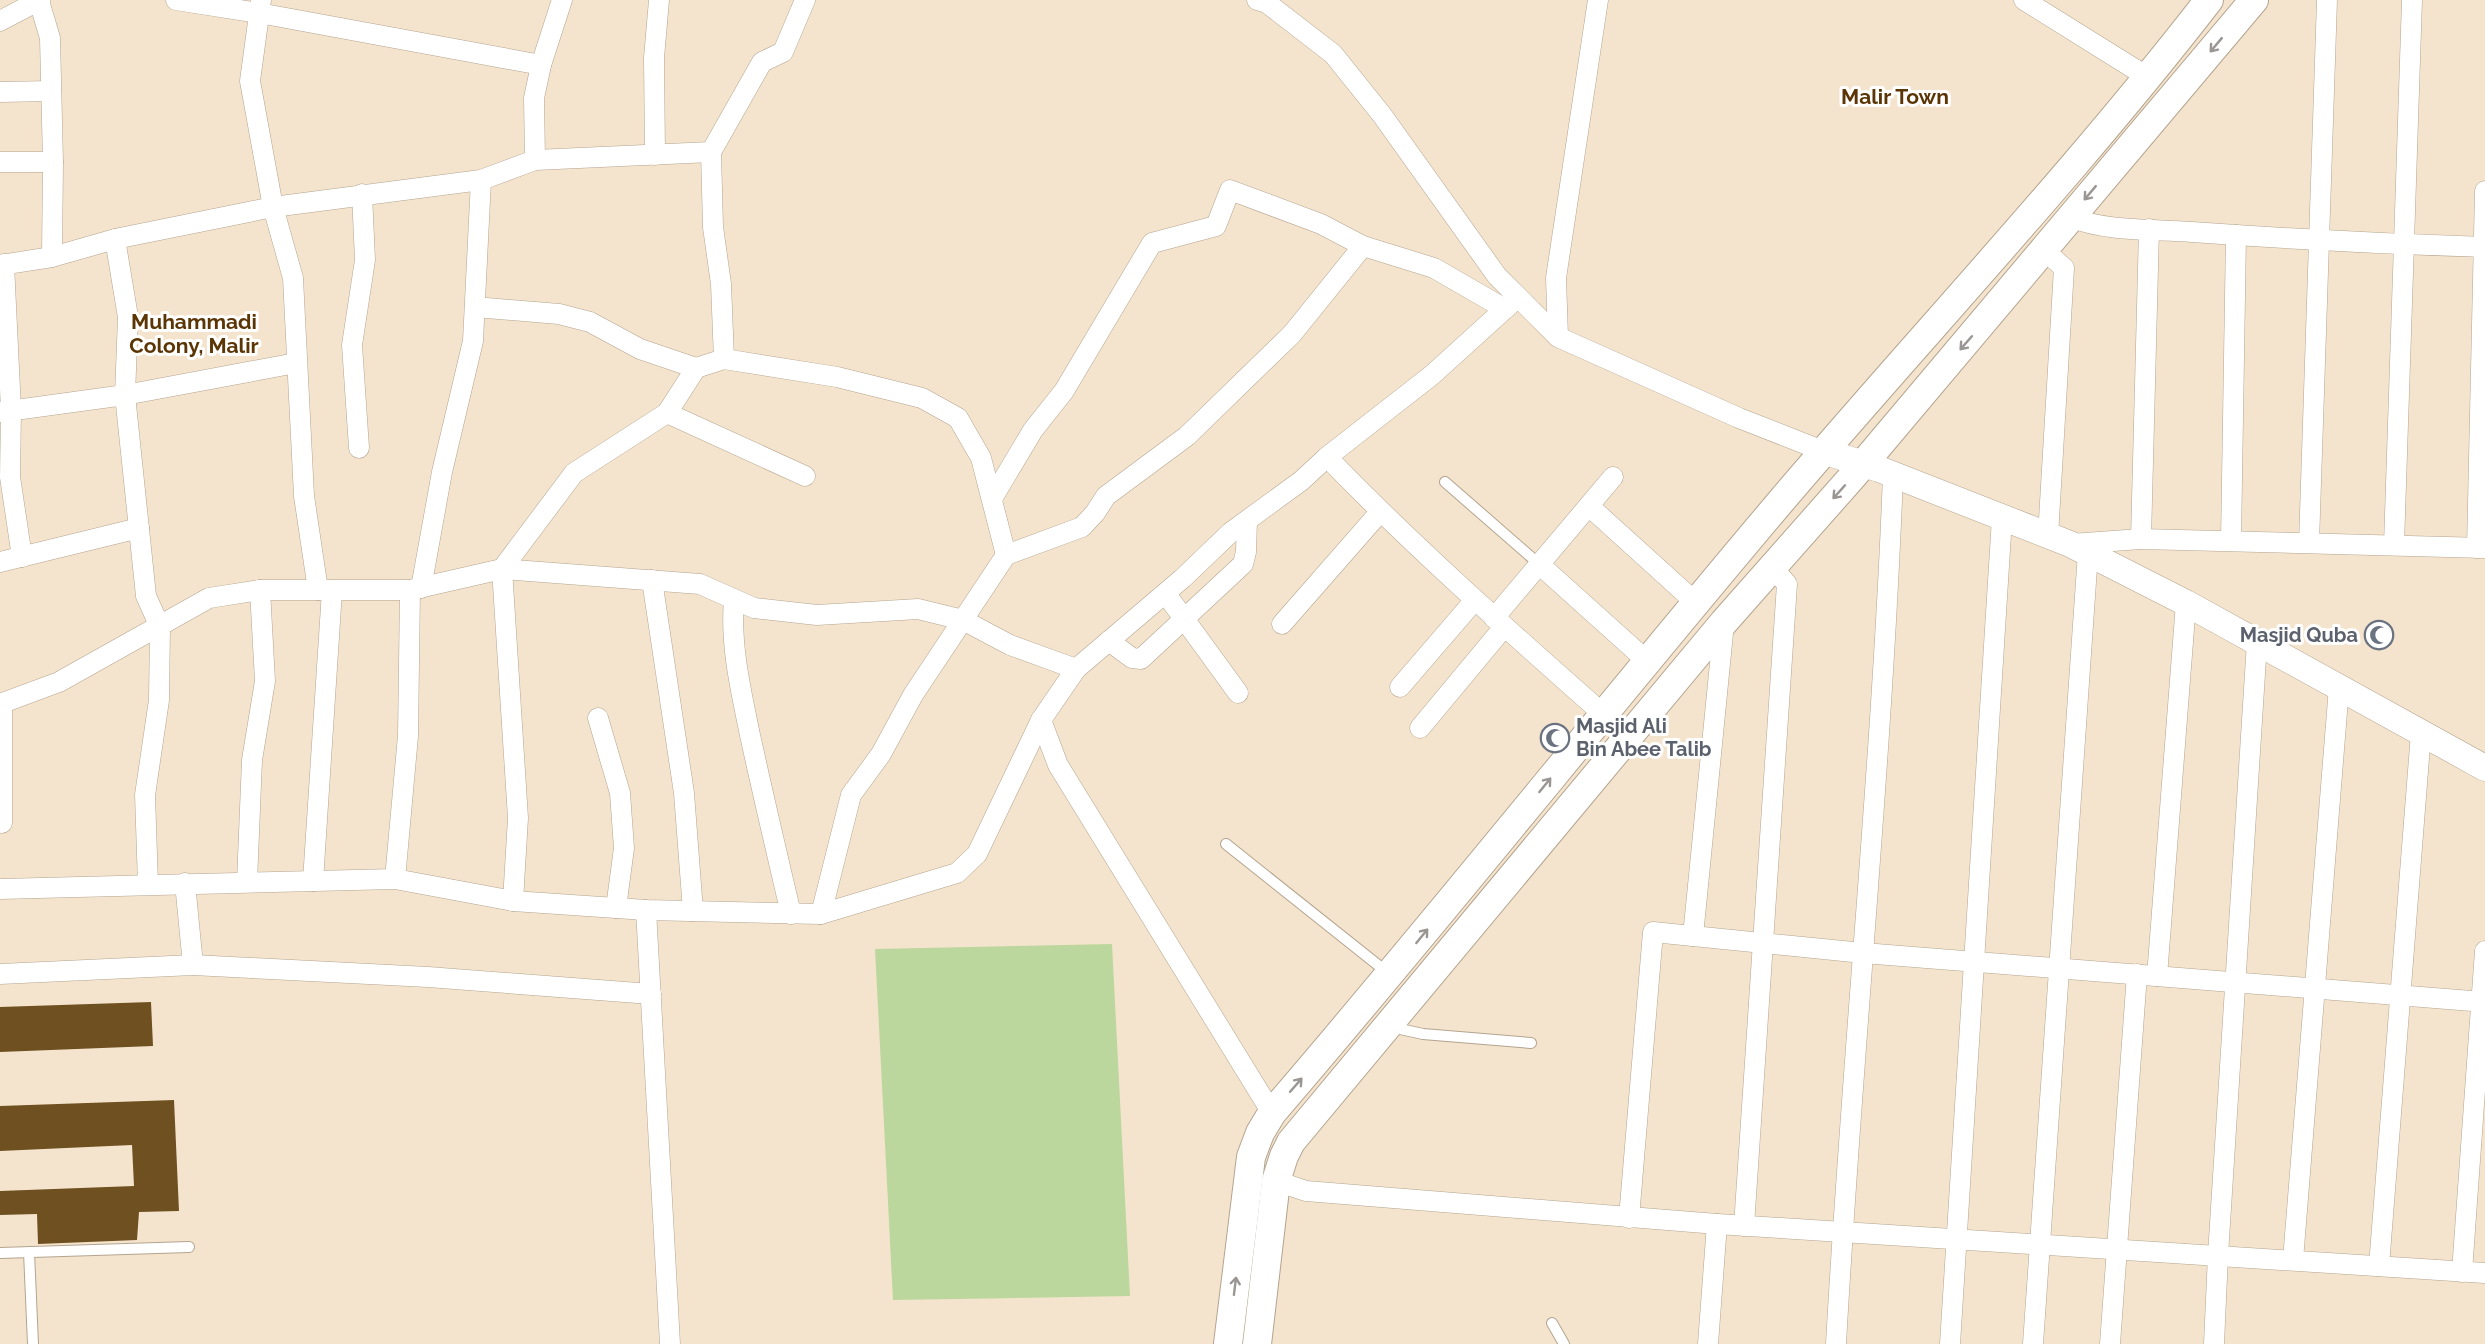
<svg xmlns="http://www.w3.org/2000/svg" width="2485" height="1344" viewBox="0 0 2485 1344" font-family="Raleway,sans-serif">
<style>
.green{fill:#bbd79d}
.building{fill:#6f5020}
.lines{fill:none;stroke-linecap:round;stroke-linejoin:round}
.service-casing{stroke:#b4a48f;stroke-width:12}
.minor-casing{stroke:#b4a48f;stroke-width:21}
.tertiary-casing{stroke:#b4a48f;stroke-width:27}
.secondary-casing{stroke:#b4a48f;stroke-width:30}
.service{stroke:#fff;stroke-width:10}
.minor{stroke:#fff;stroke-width:20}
.tertiary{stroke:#fff;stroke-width:26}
.secondary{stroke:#fff;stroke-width:28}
.oneway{stroke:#999693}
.labels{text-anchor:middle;stroke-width:6;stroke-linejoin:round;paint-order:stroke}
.worship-label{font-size:20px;font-weight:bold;fill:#5b616d;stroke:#fff;text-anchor:end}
.neighbourhood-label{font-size:21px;font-weight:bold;fill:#5c3505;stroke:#fff}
</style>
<rect width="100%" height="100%" fill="#f5e4cd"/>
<path class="green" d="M1112,944L1130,1296L893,1300L875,949Z"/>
<g class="building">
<path d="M151,1002L153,1046L0,1052V1007Z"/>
<path d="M174,1100L179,1211L139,1212L137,1240L38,1244L37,1214L0,1215V1191L134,1186L132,1145L0,1151V1106Z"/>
</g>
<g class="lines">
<g class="service-casing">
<g id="service">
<path d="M1445,482L1539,564"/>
<path d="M1226,844L1388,973"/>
<path d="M1391,1027L1423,1034L1531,1043"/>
<path d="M29,1252L33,1344"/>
<path d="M0,1253L189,1247"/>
<path d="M1552,1323L1564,1344"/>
</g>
</g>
<g class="minor-casing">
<g id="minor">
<path d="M176,0L259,13L541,65"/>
<path d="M261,0L250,81L273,207L293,278L304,496L318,590"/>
<path d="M1257,0L1267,3L1333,54L1382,115L1497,276L1558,337L1739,418L1823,451"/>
<path d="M2024,0L2149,78"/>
<path d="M39,1L50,38L53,162L52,257"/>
<path d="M0,21L40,0"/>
<path d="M0,92L51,91"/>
<path d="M655,155L654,58L659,0"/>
<path d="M535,160L534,98L541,65L562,0"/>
<path d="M0,162H53"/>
<path d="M2070,217C2107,232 2152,229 2192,232C2290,239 2387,244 2485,247"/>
<path d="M115,239L128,317L125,395L146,596L160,627L159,700L145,795L148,884"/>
<path d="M2045,251L2064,268L2048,536"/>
<path d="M4,264L11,410L10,477L22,557"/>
<path d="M0,265L52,257L115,239L273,207L481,180L535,160L711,152"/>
<path d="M475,307L559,314L590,322L640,349L696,368"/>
<path d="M1558,337L1556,278L1598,0"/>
<path d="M724,359L837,377L922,398L958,418L981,458L1006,555"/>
<path d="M0,412L125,395L296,363"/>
<path d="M667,413L805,476"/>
<path d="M359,448L352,345L365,260L362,194"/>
<path d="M1327,457C1414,547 1508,630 1602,713"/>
<path d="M993,497L1033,430L1064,391L1152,243L1216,226L1230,190L1321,224L1363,246L1434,268L1505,309"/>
<path d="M1589,506L1695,602"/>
<path d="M2141,539L2149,229"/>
<path d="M2231,541L2236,235"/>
<path d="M2309,543L2327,0"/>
<path d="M2071,544L2141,539L2485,548"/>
<path d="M2394,545L2412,0"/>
<path d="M2477,548L2485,191"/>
<path d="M0,562L139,528"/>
<path d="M1539,564L1647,661"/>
<path d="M652,580L684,793L693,911"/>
<path d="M421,588L442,472L473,341L481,180"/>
<path d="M1166,594L1238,693"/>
<path d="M734,600C730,645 741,691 750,735C763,795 777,854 791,914"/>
<path d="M1494,618L1613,477"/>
<path d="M1282,624L1380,512"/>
<path d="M1109,641L1132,658L1141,659L1243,564L1246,552L1247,521"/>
<path d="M1400,687L1474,601"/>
<path d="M0,704L59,682L209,598L260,590H410L502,569L700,584L754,608L817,615L918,609L963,620L1010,645L1076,669"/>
<path d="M598,718L620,793L624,848L616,908"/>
<path d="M1041,720L1058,765L1272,1113"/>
<path d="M1420,728L1504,627"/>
<path d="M2,823V704"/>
<path d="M395,879L408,736L410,590"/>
<path d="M313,881L332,591"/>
<path d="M247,882L252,760L265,681L260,590"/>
<path d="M185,883L193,965"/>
<path d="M0,889L395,879L513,901L646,910L821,914L957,873L977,854L1041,720L1076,669L1183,578L1231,532L1301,481L1327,457L1432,375L1518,297"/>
<path d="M513,901L518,818L502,569L574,473L667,413L696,368L724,359L721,284L713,227L711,152L762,62L783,52L805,0"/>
<path d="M646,910L670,1344"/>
<path d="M821,914L851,795L881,754L913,695L1006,555L1082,527L1095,513L1106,496L1187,436L1292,334L1363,246"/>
<path d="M1693,936L1724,623"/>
<path d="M0,974L193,965L428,977L651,994"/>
<path d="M2157,976L2186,603"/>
<path d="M1276,1181L1306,1191L1717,1224L2485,1273"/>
<path d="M1629,1218L1653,932L1863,953L2485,1002"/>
<path d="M1744,1226L1787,584L1772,567"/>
<path d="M2293,1260L2339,687"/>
<path d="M2379,1266L2421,733"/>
<path d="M2462,1272L2485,951"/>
<path d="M1708,1344L1717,1224"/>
<path d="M1836,1344C1852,1054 1882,765 1893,475"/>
<path d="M1950,1344L2002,518"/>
<path d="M2033,1344L2088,553"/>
<path d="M2110,1344L2137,974"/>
<path d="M2214,1344L2218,1255L2257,642"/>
</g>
</g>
<g class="tertiary-casing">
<path id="tertiary" d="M1823,451L1879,469L2070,544L2186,603L2485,768"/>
</g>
<g class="secondary-casing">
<g id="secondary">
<path d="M1228,1344L1251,1157L1260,1133L1272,1113C1445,912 1610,703 1782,500C1924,333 2075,173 2209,0"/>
<path d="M1257,1344L1276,1181L1284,1156L1291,1142L1724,622L1853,476L2254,0"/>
</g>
</g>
<use href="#service" class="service"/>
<use href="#minor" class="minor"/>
<use href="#tertiary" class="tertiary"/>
<use href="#secondary" class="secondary"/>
</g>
<defs><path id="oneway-shaft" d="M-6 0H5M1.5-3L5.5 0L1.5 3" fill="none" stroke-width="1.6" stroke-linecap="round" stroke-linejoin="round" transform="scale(1.5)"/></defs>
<g class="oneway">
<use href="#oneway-shaft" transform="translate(2216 45) rotate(130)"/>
<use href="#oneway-shaft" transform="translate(2090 193) rotate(130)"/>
<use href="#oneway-shaft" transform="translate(1966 343) rotate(131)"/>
<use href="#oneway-shaft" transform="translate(1839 492) rotate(132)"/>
<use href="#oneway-shaft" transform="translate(1545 785) rotate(-51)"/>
<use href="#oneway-shaft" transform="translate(1422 936) rotate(-51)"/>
<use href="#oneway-shaft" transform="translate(1296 1085) rotate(-49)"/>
<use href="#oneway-shaft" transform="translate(1235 1286) rotate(-83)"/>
</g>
<defs>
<g id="mosque-ring" transform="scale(1.5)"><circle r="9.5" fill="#fff" stroke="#6b7280" stroke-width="1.5"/><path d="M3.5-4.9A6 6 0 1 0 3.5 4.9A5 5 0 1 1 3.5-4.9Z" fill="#6b7280"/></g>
</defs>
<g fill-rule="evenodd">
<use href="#mosque-ring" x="2379" y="635"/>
<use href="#mosque-ring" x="1555" y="738"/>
</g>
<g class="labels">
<g class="worship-label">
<text x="2358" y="642">Masjid Quba</text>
<text x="1576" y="733" text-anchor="start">Masjid Ali<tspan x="1576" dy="23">Bin Abee Talib</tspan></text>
</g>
<g class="neighbourhood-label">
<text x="1895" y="104">Malir Town</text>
<text x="194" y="329">Muhammadi<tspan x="194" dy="24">Colony, Malir</tspan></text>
</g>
</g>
</svg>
